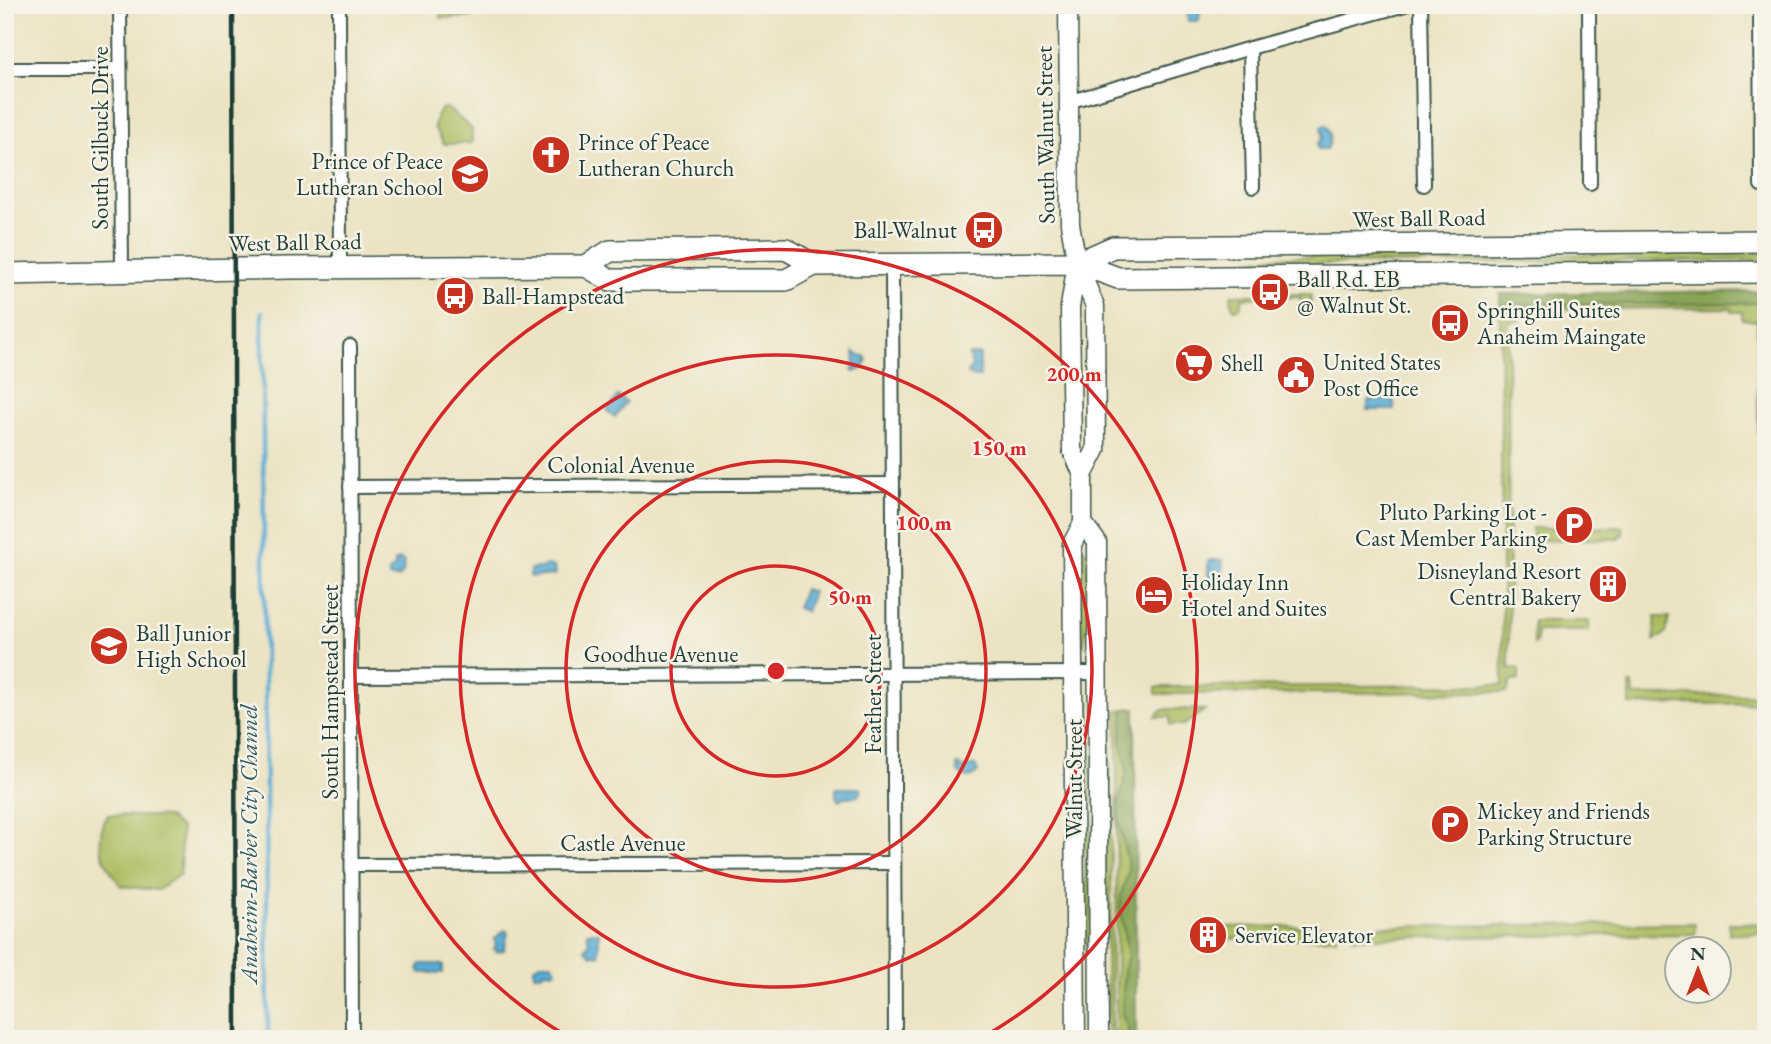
<svg xmlns="http://www.w3.org/2000/svg" width="1771" height="1044" viewBox="0 0 1771 1044" font-family="'EB Garamond',serif">
<style>
.green{fill:#abbc5f;stroke:#657c4a;stroke-width:2}
.forest{fill:#88a456;stroke:#547045;stroke-width:2}
.water{fill:#59abd4;stroke:#3c7484;stroke-width:2}
.lines{fill:none;stroke-linecap:round;stroke-linejoin:round}
.stream{stroke:#59abd4;stroke-width:4.5}
.street-casing{stroke:#3e5649;stroke-width:16}
.secondary-casing{stroke:#3e5649;stroke-width:21}
.primary-casing{stroke:#3e5649;stroke-width:24}
.street{stroke:#fff;stroke-width:12}
.secondary{stroke:#fff;stroke-width:18}
.primary{stroke:#fff;stroke-width:21}
.rail{stroke:#1f3d34;stroke-width:4.5}
.ring{fill:none;stroke:#d62828;stroke-width:3.5}
.labels{text-anchor:middle;stroke-width:5;stroke-linejoin:round;paint-order:stroke}
.street-label{font-size:23px;fill:#1f3d34;stroke:#f7f3e8}
.poi-label{font-size:23px;fill:#1f3d34;stroke:#f7f3e8;text-anchor:start}
.water-label{font-size:24px;font-style:italic;fill:#305e64;stroke:#f7f3e8}
.centre{fill:#d62828;stroke:#f7f3e8;stroke-width:3.5}
.ring-label{font-size:21px;text-anchor:middle;font-weight:bold;fill:#d62828;stroke:#f7f3e8;stroke-width:5;stroke-linejoin:round;paint-order:stroke}
</style>
<rect width="100%" height="100%" fill="#f7f3e8"/>
<filter id="ink" filterUnits="userSpaceOnUse"><feTurbulence type="fractalNoise" baseFrequency=".0143" numOctaves="2"/><feDisplacementMap in="SourceGraphic" scale="14" xChannelSelector="R" yChannelSelector="G"/><feConvolveMatrix kernelMatrix="1 2 1 2 8 2 1 2 1" color-interpolation-filters="sRGB"/></filter>
<filter id="wash" filterUnits="userSpaceOnUse"><feTurbulence type="fractalNoise" baseFrequency=".00686" numOctaves="4" result="noise"/><feDisplacementMap in="SourceGraphic" scale="28" xChannelSelector="R" yChannelSelector="G"/><feGaussianBlur stdDeviation="1.57" result="paint"/><feColorMatrix in="noise" values="0 0 0 0 0 0 0 0 0 0 0 0 0 0 0 0 0 1.4 0 .05"/><feComposite in="paint" operator="in"/></filter>
<g filter="url(#wash)">
<rect width="100%" height="100%" fill="#ebe3c2"/>
<g class="green">
<path d="M440,5H472V17L440,18Z"/>
<path d="M443,108H447L472,129V143L444,144L434,127L437,114Z"/>
<path d="M1766,253V260L1236,265V263L1268,257Z"/>
<path d="M1311,294V304L1308,308L1302,307L1300,297L1243,298L1240,308L1234,309L1232,305L1231,295Z"/>
<path d="M1760,303V428H1766V434H1758L1757,321L1742,319V312H1732L1731,308L1513,309L1519,321L1508,322L1509,668L1519,669V680L1511,681L1507,692L1156,694V687L1503,685L1500,305Z"/>
<path d="M1623,527V535H1619V539L1532,540V528Z"/>
<path d="M1083,548L1087,553L1088,621L1083,646L1081,647L1080,550Z"/>
<path d="M1656,617H1669L1666,633L1654,641Z"/>
<path d="M1533,621H1589V631H1537V641L1534,644Z"/>
<path d="M1630,684H1633L1634,696L1766,695V703L1630,705Z"/>
<path d="M1087,702H1090L1093,1039H1087L1084,709Z"/>
<path d="M1110,709L1112,1039H1107L1104,727L1108,725V720H1105V712Z"/>
<path d="M1124,709L1121,739L1127,772L1129,870L1128,956L1124,971L1122,1015L1128,1027L1129,1039H1116L1117,711Z"/>
<path d="M1168,709L1205,710L1184,725H1170V717H1156L1160,711Z"/>
<path d="M108,815L168,817L181,829L180,874L158,890L121,886C104,863 92,843 108,815Z"/>
<path d="M1695,923V934L1353,938V927Z"/>
<path d="M1729,923L1766,924V933L1729,934Z"/>
<path d="M1336,926V938L1212,939V927Z"/>
</g>
<g class="forest">
<path d="M1766,291V303L1500,305V294Z"/>
<path d="M1135,708L1136,1039H1129L1128,1027L1122,1015L1124,971L1128,956L1120,908L1121,894L1129,870L1119,823V801L1127,772L1121,739L1124,709Z"/>
</g>
<g class="water">
<path d="M1187,5H1200L1199,21H1188Z"/>
<path d="M1325,125C1332,131 1332,143 1326,149H1318L1317,145L1322,137L1321,127Z"/>
<path d="M854,352L859,355L865,356L867,360L863,368L854,372L852,370L855,364Z"/>
<path d="M969,355H980V377H975L968,374L972,366Z"/>
<path d="M618,396L626,402L615,417L607,411Z"/>
<rect x="1368" y="400" width="26" height="10"/>
<path d="M400,559L404,562L403,573L398,578L389,577V572L395,567V561Z"/>
<path d="M1208,560H1223L1222,586H1208Z"/>
<path d="M548,565L554,567L555,575L530,577V569L543,568Z"/>
<path d="M804,589L813,592L806,612L797,608Z"/>
<path d="M957,765H960L962,769L975,765L978,772C972,779 965,779 958,772Z"/>
<path d="M836,788H860L862,791L855,797H844L839,801L836,797Z"/>
<path d="M505,930L508,932L504,950L497,952L494,949L496,944L494,939Z"/>
<path d="M587,932H599V955H592L585,949L589,943Z"/>
<path d="M539,963H552L556,969L554,972L545,971L541,974H534V967Z"/>
<path d="M421,964H443V973H421L418,969Z"/>
</g>
<g class="lines">
<path class="stream" d="M262,312L268,1039"/>
</g>
</g>
<g filter="url(#ink)">
<g class="lines">
<g class="street-casing">
<g id="street">
<path d="M120,5L122,270"/>
<path d="M339,5L340,268"/>
<path d="M1421,5L1424,185"/>
<path d="M1589,5L1590,184"/>
<path d="M1760,5L1761,185"/>
<path d="M1250,48L1253,187"/>
<path d="M5,69H120"/>
<path d="M1068,102L1250,48L1405,5"/>
<path d="M892,264L895,1039"/>
<path d="M350,346L352,1039"/>
<path d="M350,487L893,484"/>
<path d="M351,676L1098,673"/>
<path d="M352,865L894,863"/>
</g>
</g>
<g class="secondary-casing">
<g id="secondary">
<path d="M1068,5L1070,224L1077,263L1095,306L1096,450L1083,475V523L1072,544L1076,1039"/>
<path d="M1077,263L1070,307L1072,450L1083,475"/>
<path d="M1083,523L1097,542L1099,1039"/>
</g>
</g>
<g class="primary-casing">
<g id="primary">
<path d="M1077,263L1113,247L1766,241"/>
<path d="M586,266L610,251L786,249L814,265"/>
<path d="M5,274L288,268L586,266L610,280H786L814,265L1077,263L1118,278L1766,272"/>
</g>
</g>
<use href="#street" class="street"/>
<use href="#secondary" class="secondary"/>
<use href="#primary" class="primary"/>
<path class="rail" d="M233,5L236,1039"/>
</g>
</g>
<g class="ring">
<circle cx="776" cy="671" r="105"/>
<circle cx="776" cy="671" r="210"/>
<circle cx="776" cy="671" r="316"/>
<path d="M569 1037A421 421 0 1 1 983 1037"/>
</g>
<defs>
<g id="church-disc" transform="scale(2.0125)"><circle r="9.5" fill="#c8321e" stroke="#f7f3e8"/><path d="M-1.2-6h2.4v3.5h3.3v2.4h-3.3V6h-2.4V-.1h-3.3v-2.4h3.3Z" fill="#fff"/></g>
<g id="school-disc" transform="scale(2.0125)"><circle r="9.5" fill="#c8321e" stroke="#f7f3e8"/><path d="M0-5L7-2L0 1L-7-2ZM-4 1L0 2.5L4 1V4Q0 6-4 4Z" fill="#fff"/></g>
<g id="bus-disc" transform="scale(2.0125)"><circle r="9.5" fill="#c8321e" stroke="#f7f3e8"/><path d="M-5-6H5V4H4V6H2V4H-2V6H-4V4H-5ZM-3.5-4V0h7V-4ZM-3.5 1.2v1.5H-2V1.2ZM2 1.2v1.5H3.5V1.2Z" fill="#fff"/></g>
<g id="supermarket-disc" transform="scale(2.0125)"><circle r="9.5" fill="#c8321e" stroke="#f7f3e8"/><path d="M-6-5.5h2.5l.6 2H6L4.5 2H-2.5L-4.4-4H-6ZM-1.5 3.2a1.3 1.3 0 1 0 .1 0ZM3 3.2a1.3 1.3 0 1 0 .1 0Z" fill="#fff"/></g>
<g id="civic-disc" transform="scale(2.0125)"><circle r="9.5" fill="#c8321e" stroke="#f7f3e8"/><path d="M-.6-6.5H3V-4.5H.6V-3L4-1V1h2V6H-6V1h2V-1L-.6-3ZM-1.2 2.5V6h2.4V2.5Z" fill="#fff"/></g>
<g id="parking-disc" transform="scale(2.0125)"><circle r="9.5" fill="#c8321e" stroke="#f7f3e8"/><path d="M-3.5-5.5H1a3.5 3.5 0 0 1 0 7H-1V5.5H-3.5ZM-1-3.4V-.6H.8a1.4 1.4 0 0 0 0-2.8Z" fill="#fff"/></g>
<g id="building-disc" transform="scale(2.0125)"><circle r="9.5" fill="#c8321e" stroke="#f7f3e8"/><path d="M-4-6H4V6H1V3H-1V6H-4ZM-2.5-4.3h1.7v1.8h-1.7ZM.8-4.3h1.7v1.8H.8ZM-2.5-1h1.7V.8h-1.7ZM.8-1h1.7V.8H.8Z" fill="#fff"/></g>
<g id="hotel-disc" transform="scale(2.0125)"><circle r="9.5" fill="#c8321e" stroke="#f7f3e8"/><path d="M-6-4.5h1.5V1H6V5H4.5V3h-9V5H-6ZM-4 0a1.8 1.8 0 1 1 3.6 0ZM.5 0V-2.5h3Q6-2.5 6 0Z" fill="#fff"/></g>
</defs>
<g fill-rule="evenodd">
<use href="#church-disc" x="551" y="155"/>
<use href="#school-disc" x="470" y="174"/>
<use href="#bus-disc" x="984" y="230"/>
<use href="#bus-disc" x="1270" y="292"/>
<use href="#bus-disc" x="455" y="296"/>
<use href="#bus-disc" x="1450" y="323"/>
<use href="#supermarket-disc" x="1194" y="363"/>
<use href="#civic-disc" x="1296" y="375"/>
<use href="#parking-disc" x="1574" y="525"/>
<use href="#building-disc" x="1608" y="584"/>
<use href="#hotel-disc" x="1154" y="595"/>
<use href="#school-disc" x="109" y="646"/>
<use href="#parking-disc" x="1450" y="824"/>
<use href="#building-disc" x="1208" y="935"/>
</g>
<g class="labels">
<g class="street-label">
<text transform="translate(1045 135) rotate(-91)" y="8">South Walnut Street</text>
<text transform="translate(100 138) rotate(-90)" y="8">South Gilbuck Drive</text>
<text transform="translate(1419 218) rotate(-1)" y="8">West Ball Road</text>
<text transform="translate(295 242) rotate(-1)" y="8">West Ball Road</text>
<text x="621" y="473">Colonial Avenue</text>
<text x="661" y="662">Goodhue Avenue</text>
<text transform="translate(330 692) rotate(-90)" y="8">South Hampstead Street</text>
<text transform="translate(873 694) rotate(-90)" y="8">Feather Street</text>
<text transform="translate(1074 779) rotate(-90)" y="8">Walnut Street</text>
<text x="623" y="851">Castle Avenue</text>
</g>
<g class="poi-label">
<text x="578" y="150">Prince of Peace<tspan x="578" dy="26">Lutheran Church</tspan></text>
<text x="443" y="169" text-anchor="end">Prince of Peace<tspan x="443" dy="26">Lutheran School</tspan></text>
<text x="957" y="238" text-anchor="end">Ball-Walnut</text>
<text x="1297" y="287">Ball Rd. EB<tspan x="1297" dy="26">@ Walnut St.</tspan></text>
<text x="482" y="304">Ball-Hampstead</text>
<text x="1477" y="318">Springhill Suites<tspan x="1477" dy="26">Anaheim Maingate</tspan></text>
<text x="1323" y="370">United States<tspan x="1323" dy="26">Post Office</tspan></text>
<text x="1221" y="371">Shell</text>
<text x="1547" y="520" text-anchor="end">Pluto Parking Lot -<tspan x="1547" dy="26">Cast Member Parking</tspan></text>
<text x="1581" y="579" text-anchor="end">Disneyland Resort<tspan x="1581" dy="26">Central Bakery</tspan></text>
<text x="1181" y="590">Holiday Inn<tspan x="1181" dy="26">Hotel and Suites</tspan></text>
<text x="136" y="641">Ball Junior<tspan x="136" dy="26">High School</tspan></text>
<text x="1477" y="819">Mickey and Friends<tspan x="1477" dy="26">Parking Structure</tspan></text>
<text x="1235" y="943">Service Elevator</text>
</g>
<g class="water-label">
<text transform="translate(249 844) rotate(-90)" y="8">Anaheim-Barber City Channel</text>
</g>
</g>
<circle cx="776" cy="671" r="10" class="centre"/>
<g class="ring-label">
<text x="1074" y="381">200 m</text>
<text x="999" y="455">150 m</text>
<text x="924" y="530">100 m</text>
<text x="850" y="604">50 m</text>
</g>
<rect width="1771" height="1044" fill="none" stroke="#f7f3e8" stroke-width="28"/>
<g transform="translate(1698 970)"><circle r="33" fill="#f7f3e8" stroke="#a1aaa0" stroke-width="2"/>
<path d="M0-5L12 26L0 18L-12 26Z" fill="#c8321e"/>
<text y="-10" font-size="19" font-weight="bold" text-anchor="middle" fill="#1f3d34">N</text>
</g>
</svg>
